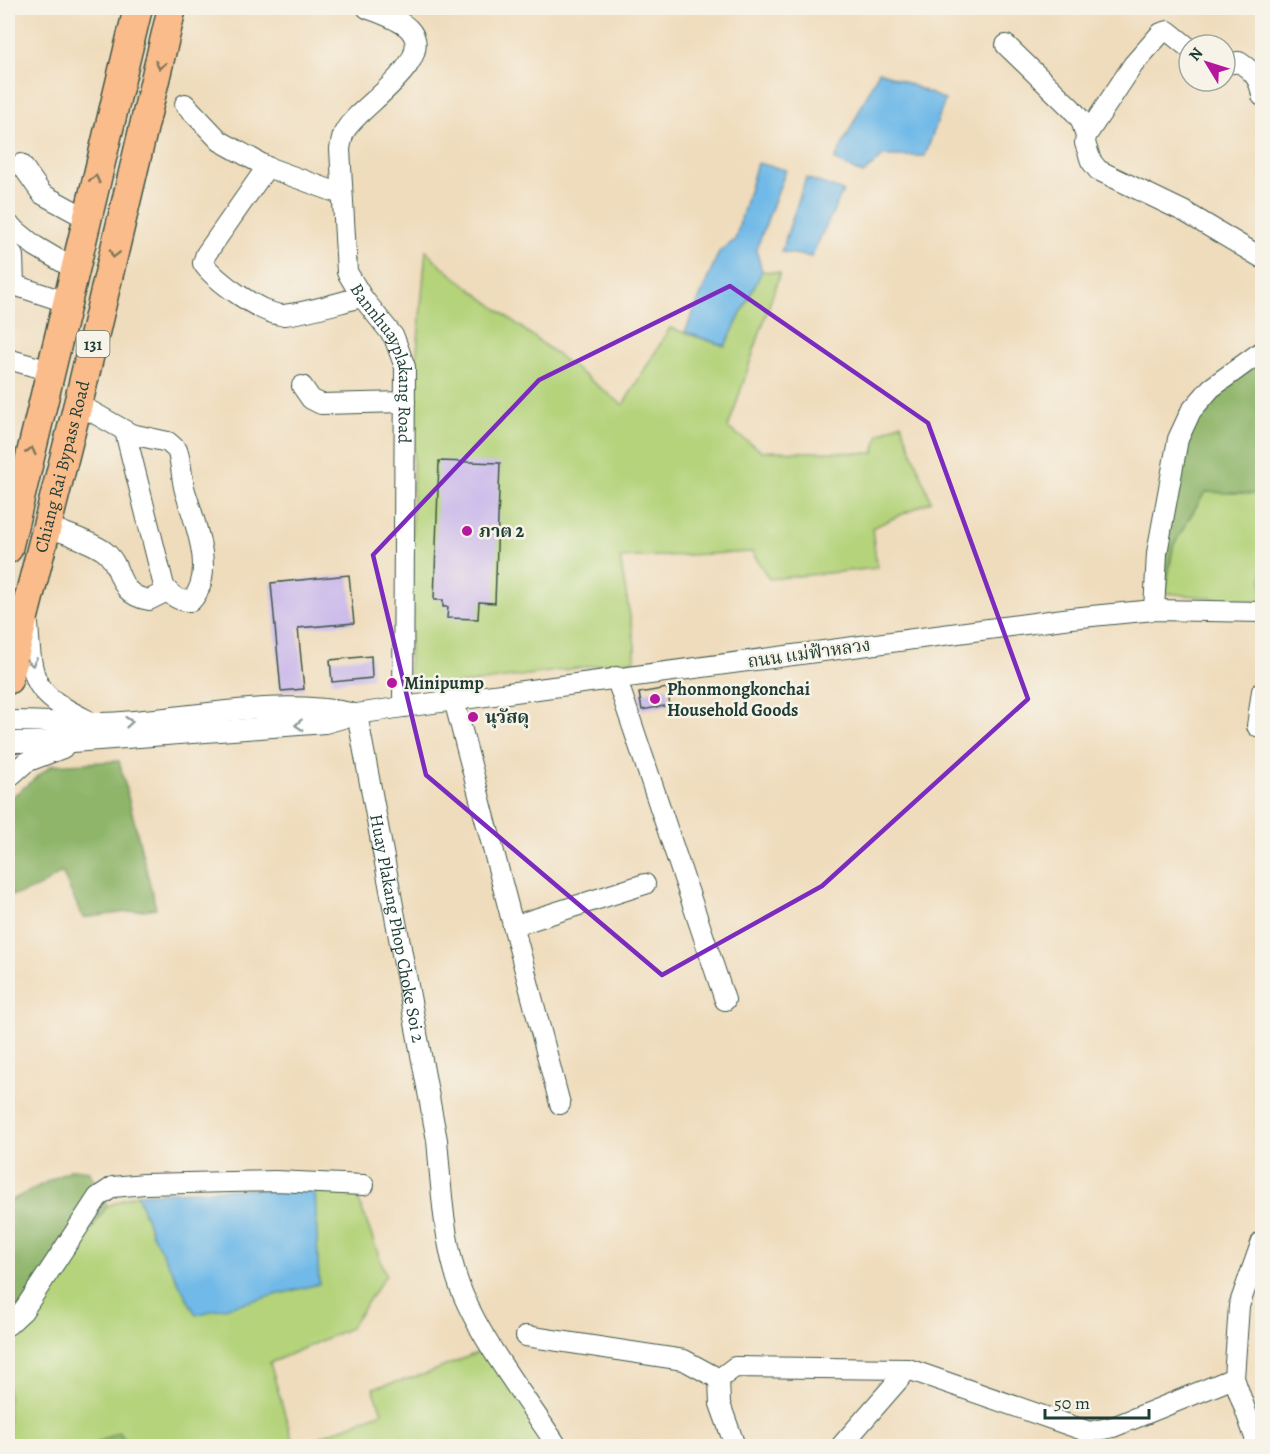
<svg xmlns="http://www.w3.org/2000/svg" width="1270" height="1454" viewBox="0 0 1270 1454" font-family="Alegreya,'Noto Serif Thai',serif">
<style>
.green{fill:#b4d37a;stroke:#6a8857;stroke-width:1.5}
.forest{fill:#8fb56a;stroke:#57794f;stroke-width:1.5}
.water{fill:#6fb9e8;stroke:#477b8e;stroke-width:1.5}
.building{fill:#c9b7ea}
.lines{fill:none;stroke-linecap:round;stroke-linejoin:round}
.minor-casing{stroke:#3e5548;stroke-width:22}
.highway-casing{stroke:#3e5548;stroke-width:31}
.minor{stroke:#fff;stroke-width:20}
.highway{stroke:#f9bc8a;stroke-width:28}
.oneway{stroke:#81765b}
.oneway2{stroke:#8f9e9a}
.marked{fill:none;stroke:#7b2cbf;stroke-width:4.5;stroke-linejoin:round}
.poi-dot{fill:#b5179e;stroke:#f7f3e8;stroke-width:2}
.labels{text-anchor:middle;stroke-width:5;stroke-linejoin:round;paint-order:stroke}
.shield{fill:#f7f3e8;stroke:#60746a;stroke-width:1.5}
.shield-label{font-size:16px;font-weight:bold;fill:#1f3d34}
.street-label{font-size:18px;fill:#1f3d34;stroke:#f7f3e8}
.poi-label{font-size:18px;font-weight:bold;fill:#1f3d34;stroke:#f7f3e8;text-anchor:start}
</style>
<rect width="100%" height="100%" fill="#f7f3e8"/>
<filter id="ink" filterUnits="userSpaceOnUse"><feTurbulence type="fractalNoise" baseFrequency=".0167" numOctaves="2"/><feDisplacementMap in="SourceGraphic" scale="12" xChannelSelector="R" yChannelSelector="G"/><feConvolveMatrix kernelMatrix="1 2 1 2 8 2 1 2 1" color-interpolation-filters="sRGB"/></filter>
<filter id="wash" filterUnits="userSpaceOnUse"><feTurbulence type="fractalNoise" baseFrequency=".008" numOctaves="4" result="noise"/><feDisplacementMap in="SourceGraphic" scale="24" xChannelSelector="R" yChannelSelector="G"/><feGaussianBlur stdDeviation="1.35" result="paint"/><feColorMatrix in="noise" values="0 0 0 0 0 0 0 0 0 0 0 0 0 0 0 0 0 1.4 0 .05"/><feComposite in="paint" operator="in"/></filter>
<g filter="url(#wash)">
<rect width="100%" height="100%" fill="#efdcbc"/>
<g class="green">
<path d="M426,250L441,266L623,405L670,328L725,346L762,271L780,273L728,428L762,451L874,453L879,434L901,423L931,501L872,528L877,568L769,579L752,552L620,558L635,645V660L441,687L409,679L415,374Z"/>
<path d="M1205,492L1262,494V603L1165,593L1174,542Z"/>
<path d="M315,1190L356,1193L386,1275L350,1328L270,1363L294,1446H130L119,1432L91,1446H8V1333L40,1303L107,1206L137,1194L152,1234Z"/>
<path d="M489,1348L549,1446H298L382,1412L373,1388L426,1374Z"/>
</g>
<g class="forest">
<path d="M1262,351V494L1205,492L1173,546L1165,593L1157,553L1191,411Z"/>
<path d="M119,761L156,908L83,918L62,872C47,883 27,896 8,895V800L52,765Z"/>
<path d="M72,1169L89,1171L107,1206L40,1303L8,1333V1202Z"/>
<path d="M119,1432L130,1446H91Z"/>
</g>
<g class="water">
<path d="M879,71L945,100L925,156H883L863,174L835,160Z"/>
<path d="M757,163L786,170L756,250L762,271L725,346L685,332L719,252L735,240Z"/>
<path d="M806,178L843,191L811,257L781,252Z"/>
<path d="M231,1189L315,1190L319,1284L196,1315L152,1234L137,1194Z"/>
</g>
<g id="blocks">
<g class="building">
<path d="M439,461L500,463L495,603L479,602L478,619L447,618L448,607H443V600H434Z"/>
<path d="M349,575L354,623L298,628L304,689L281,691L271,583Z"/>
<path d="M371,656L372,678L332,682L330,660Z"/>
<path d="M667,688L670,705L642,710L639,693Z"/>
</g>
</g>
</g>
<g filter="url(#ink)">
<use href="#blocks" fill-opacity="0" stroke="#3e5548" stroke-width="1.5"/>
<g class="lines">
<g class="minor-casing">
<g id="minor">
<path id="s1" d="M367,8C379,13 399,19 409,29C439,61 357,107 345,131C342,136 341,143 340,149L347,272L362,297L394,337L405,367L403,707"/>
<path d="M1006,45L1072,109L1081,120L1086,136"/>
<path d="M1189,48L1168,31L1161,33L1133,65L1086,136L1085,143L1091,161L1098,170L1185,212L1262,258"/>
<path d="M1225,64L1239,62C1253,71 1260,79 1262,96"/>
<path d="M185,104L220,141L267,167L341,194"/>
<path d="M21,164L42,194L86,218"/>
<path d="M267,167L206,254L203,263C214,280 264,316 284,315C310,312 337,303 362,297"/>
<path d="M8,224L35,246L74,269"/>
<path d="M8,247L13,256L14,285L66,302"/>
<path d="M8,359L50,371"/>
<path d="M302,386L311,399L321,404L405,402"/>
<path d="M78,404L131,434L168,442L177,450C182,463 181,477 185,491C194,521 217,574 191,601C179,602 171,596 164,586L125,431"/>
<path d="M47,526C65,534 88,540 104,551C125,567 114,594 149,600L167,591"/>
<path d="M1154,610L1157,553L1178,439L1191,411L1211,388L1262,351"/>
<path d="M28,624C32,684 33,693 87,720"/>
<path d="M616,677L725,1000"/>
<path d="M454,700L560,1104"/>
<path id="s2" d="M357,714L437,1140C441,1184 443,1230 455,1272C470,1327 526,1398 557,1446"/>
<path d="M8,721C45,721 85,725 122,722C198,717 276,698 351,713"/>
<path d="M1257,726L1262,691"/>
<path d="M8,742H72L325,723L357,714L403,707L1071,618L1154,610L1262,612"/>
<path d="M8,778L26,762L63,748"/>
<path d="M513,926L645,884"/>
<path d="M8,1325L23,1311L98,1197L113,1187L144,1184L275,1181L364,1185"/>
<path d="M526,1336L684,1360L719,1379"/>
<path d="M735,1446L720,1404L719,1379L735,1367L908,1369L1089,1432L1113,1427L1234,1378"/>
<path d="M841,1446L908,1369"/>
<path d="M1258,1446L1234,1378L1239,1306L1262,1241"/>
</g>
</g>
<g class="highway-casing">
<g id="highway">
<path d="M8,549L138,8"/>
<path id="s3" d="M8,680L80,396L172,8"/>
</g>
</g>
<use href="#minor" class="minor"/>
<use href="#highway" class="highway"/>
</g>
<defs><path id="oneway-chevron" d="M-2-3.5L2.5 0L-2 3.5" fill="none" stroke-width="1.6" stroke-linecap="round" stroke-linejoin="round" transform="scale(1.5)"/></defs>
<g class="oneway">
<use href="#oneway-chevron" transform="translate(160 65) rotate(103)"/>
<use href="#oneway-chevron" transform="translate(95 179) rotate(-77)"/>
<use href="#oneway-chevron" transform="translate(114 254) rotate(104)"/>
<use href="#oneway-chevron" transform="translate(31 451) rotate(-77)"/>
</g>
<g class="oneway2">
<use href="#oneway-chevron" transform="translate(32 662) rotate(80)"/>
<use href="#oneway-chevron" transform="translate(129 722) rotate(-5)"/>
<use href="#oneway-chevron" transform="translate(299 725) rotate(176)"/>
</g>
</g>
<path class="marked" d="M730,286L928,423L1028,699L822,886L662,975L426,775L373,555L539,380Z"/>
<g class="poi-dot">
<circle cx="467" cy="531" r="6"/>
<circle cx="392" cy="683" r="6"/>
<circle cx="655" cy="699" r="6"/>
<circle cx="473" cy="717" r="6"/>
</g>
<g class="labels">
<rect class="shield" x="76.5" y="331" width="33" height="26" rx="4.5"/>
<g class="shield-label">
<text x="93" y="350">131</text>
</g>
<g class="street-label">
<text dy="6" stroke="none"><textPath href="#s1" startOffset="422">Bannhuayplakang Road</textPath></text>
<text dy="6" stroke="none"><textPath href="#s3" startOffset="220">Chiang Rai Bypass Road</textPath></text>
<text transform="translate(809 653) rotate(-8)" y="6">ถนน แม่ฟ้าหลวง</text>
<text dy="6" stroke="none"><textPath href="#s2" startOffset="218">Huay Plakang Phop Choke Soi 2</textPath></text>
</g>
<g class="poi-label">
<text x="479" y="537">ภาต 2</text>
<text x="404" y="689">Minipump</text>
<text x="667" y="695">Phonmongkonchai<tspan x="667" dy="21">Household Goods</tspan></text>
<text x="485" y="723">นุวัสดุ</text>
</g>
</g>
<rect width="1270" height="1454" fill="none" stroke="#f7f3e8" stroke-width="30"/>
<g transform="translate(1207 63) rotate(308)"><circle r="28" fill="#f7f3e8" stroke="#a1aaa0" stroke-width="1.5"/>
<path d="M0-4.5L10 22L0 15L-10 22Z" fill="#b5179e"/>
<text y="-9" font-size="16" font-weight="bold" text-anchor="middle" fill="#1f3d34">N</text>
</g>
<path d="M1045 1409v9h104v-9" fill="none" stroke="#1f3d34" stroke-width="3"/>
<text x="1054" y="1409" font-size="18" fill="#1f3d34" stroke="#f7f3e8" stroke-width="4.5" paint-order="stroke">50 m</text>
</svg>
